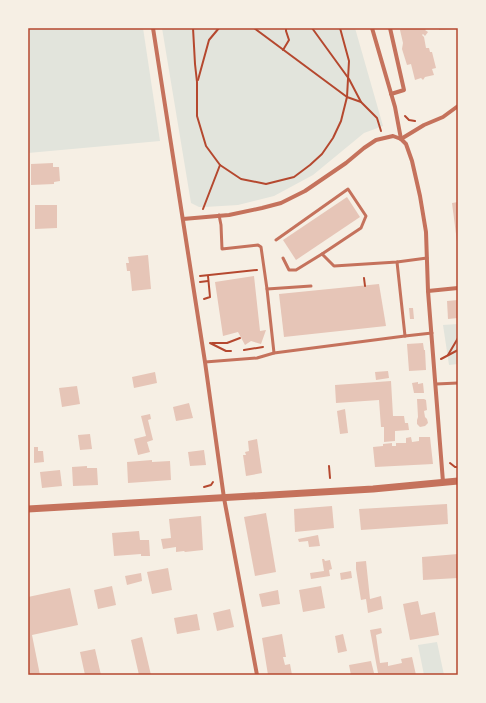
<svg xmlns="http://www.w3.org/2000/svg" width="486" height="703" viewBox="0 0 486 703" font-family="'Source Sans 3',sans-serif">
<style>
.green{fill:#e2e4dc}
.building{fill:#e6c5b7}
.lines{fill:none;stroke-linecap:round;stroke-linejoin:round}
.path{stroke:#b5482f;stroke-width:2}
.service{stroke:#c5725c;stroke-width:3}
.minor{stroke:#c5725c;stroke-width:4}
.tertiary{stroke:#c5725c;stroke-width:7}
.neatline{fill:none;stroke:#b5482f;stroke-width:1.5}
</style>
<rect width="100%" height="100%" fill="#f6efe4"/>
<g class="green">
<path d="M28,28H143L160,141L28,153Z"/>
<path d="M162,28H355L383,126L364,133L313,175L274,196L238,205L205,207H199L191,203Z"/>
<path d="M458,324V364L449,365L443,325Z"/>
<path d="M437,642L444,675H424L418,645Z"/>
</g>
<g class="building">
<path d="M401,28H427L425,30L428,32L425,36L423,34L422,35L424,37L426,48H429L430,52H432L436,68L432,69L434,75L425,77L423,80L421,78L415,80L411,64L407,65L402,49L403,43L400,30Z"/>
<path d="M439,28H456V29L439,30Z"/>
<path d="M53,163V167H59L60,181L54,182V184L31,185V164Z"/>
<path d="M347,197L360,217L296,260L283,240Z"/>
<path d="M458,202V242H457L452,203Z"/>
<path d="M35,205H57V228L35,229Z"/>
<path d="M148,255L151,289L132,291L130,271H127L126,263H129L128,257Z"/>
<path d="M254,276L260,331L266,330L261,344L251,341L245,345L238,332L223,336L215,282Z"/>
<path d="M379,284L386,326L284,337L279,294Z"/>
<path d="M458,300V318L448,319L447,301Z"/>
<path d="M409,308H413L414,319H410Z"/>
<path d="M423,343L424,350H425L426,370L409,371L407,344Z"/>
<path d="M388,371L389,378L376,380L375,372Z"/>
<path d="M155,372L157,383L134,388L132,377Z"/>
<path d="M391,381L393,416H404L405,423H408L409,430L395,431V441L384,442V427H381L379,400L336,403L335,385Z"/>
<path d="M418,382V384L423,383L424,393H414L412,383Z"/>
<path d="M77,386L80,404L62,407L59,388Z"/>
<path d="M417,399H424L426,400L427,410L424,411L425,417L427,419L428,423L425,426L420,427L417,424V420L418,417Z"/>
<path d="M189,403L193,418L176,421L173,407Z"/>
<path d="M345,409L348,433L340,434L337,411Z"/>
<path d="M150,414L151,419L148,420L153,440L147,442L150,452L138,455L134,439L146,436L141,416Z"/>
<path d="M90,434L92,449L80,450L78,435Z"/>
<path d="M411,437L412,442L419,441V437H430L433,464L375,467L373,447L383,446V444L392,443V446H396V443H406V438Z"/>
<path d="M257,439L262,473L246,476L243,455H246L245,452L249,451L248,441Z"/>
<path d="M34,447H38V451H43L44,462L34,463Z"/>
<path d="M204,450L206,465L190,466L188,452Z"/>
<path d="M152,460V462L170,461L171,480L128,483L127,462Z"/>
<path d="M87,466V468H97L98,485L73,486L72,467Z"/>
<path d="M60,470L62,486L42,488L40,472Z"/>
<path d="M447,504L448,524L361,530L359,509Z"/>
<path d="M332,506L334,528L295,532L294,509Z"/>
<path d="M266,513L276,572L255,576L244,517Z"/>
<path d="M201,516L203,550L185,552L184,551L176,552V547L163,549L161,539L171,538L169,519Z"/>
<path d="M139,531L140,540H149L150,556H141V554L114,556L112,533Z"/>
<path d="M318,535L320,546L309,547L308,541L299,542L298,539Z"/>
<path d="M458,554V578L423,580L422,557Z"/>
<path d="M322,559H324L325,561L330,560L332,569L329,570L330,576L311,579L310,573L324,571Z"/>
<path d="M366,561L370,599L381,596L383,609L368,613L366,599L361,600L356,569V562Z"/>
<path d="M168,568L172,590L152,594L147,572Z"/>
<path d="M351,571L352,578L341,580L340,573Z"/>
<path d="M141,573L142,581L127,585L125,576Z"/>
<path d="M112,586L116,605L98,609L94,590Z"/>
<path d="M321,586L325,608L303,612L299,590Z"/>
<path d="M70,588L78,625L32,635L40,675H28V597Z"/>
<path d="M278,590L280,604L262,607L259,594Z"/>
<path d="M418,601L421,615L435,612L439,635L410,640L403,604Z"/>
<path d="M230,609L234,627L217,631L213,613Z"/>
<path d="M197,614L200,630L177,634L174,618Z"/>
<path d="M381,628L382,633L376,635L380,663L388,662V666L402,663L401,659L412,657L416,675H351L349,665L371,661L374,673H378L370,630Z"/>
<path d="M282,634L286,657H283L285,665L290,664L292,675H268L262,638Z"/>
<path d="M343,634L347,651L338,653L335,636Z"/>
<path d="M142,637L151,675H139L131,640Z"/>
<path d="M95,649L101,675H85L80,652Z"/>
</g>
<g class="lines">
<g class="path">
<path d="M193,28L195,64L197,82V116L206,146L220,165L241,179L266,184L294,177L310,165L322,154L333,138L341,121L347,97L349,61L340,28"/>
<path d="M254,28L347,97L361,102"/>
<path d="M312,28L349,79L361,102L377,118L381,131"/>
<path d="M283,50L289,40L286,31V28"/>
<path d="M198,80L209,40L219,28"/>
<path d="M405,116L409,120L415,121"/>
<path d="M203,209L220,165"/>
<path d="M200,276L257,270"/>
<path d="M364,278L365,286"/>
<path d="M200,282L208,281"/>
<path d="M204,299L210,297L208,276"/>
<path d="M210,343L226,351H231"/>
<path d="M212,343H227L240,338"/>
<path d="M244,350L263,347"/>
<path d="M448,355L458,338"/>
<path d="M441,359L458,350"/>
<path d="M450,463L455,467H458"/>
<path d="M329,466L330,478"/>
<path d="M204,487L211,485L213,482"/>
</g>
<g class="service">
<path d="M219,215L221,225L222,249L258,245L261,247L267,289L274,353"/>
<path d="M276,240L348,189L366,216L361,228L322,254L334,266L397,262L427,258"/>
<path d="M283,258L289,270H296L322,254"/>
<path d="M397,262L405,336L432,333"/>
<path d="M267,289L311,286"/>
<path d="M205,362L257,358L274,353L405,336"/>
<path d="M436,384L458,383"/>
</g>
<g class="minor">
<path d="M153,28L205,362L224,498L257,675"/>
<path d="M372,28L395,107L401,139L406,144L412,161L420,196L426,232L428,291L443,482"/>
<path d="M390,28L404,90L391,94"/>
<path d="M401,139L424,125L443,117L458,106"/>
<path d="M183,219L229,215L262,208L281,203L305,191L346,163L364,148L376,140L393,136L401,139"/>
<path d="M428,291L458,288"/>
</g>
<path class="tertiary" d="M28,509L373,489L458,481"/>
</g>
<rect width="486" height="703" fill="none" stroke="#f6efe4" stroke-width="58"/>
<rect x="29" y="29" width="428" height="645" class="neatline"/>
</svg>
